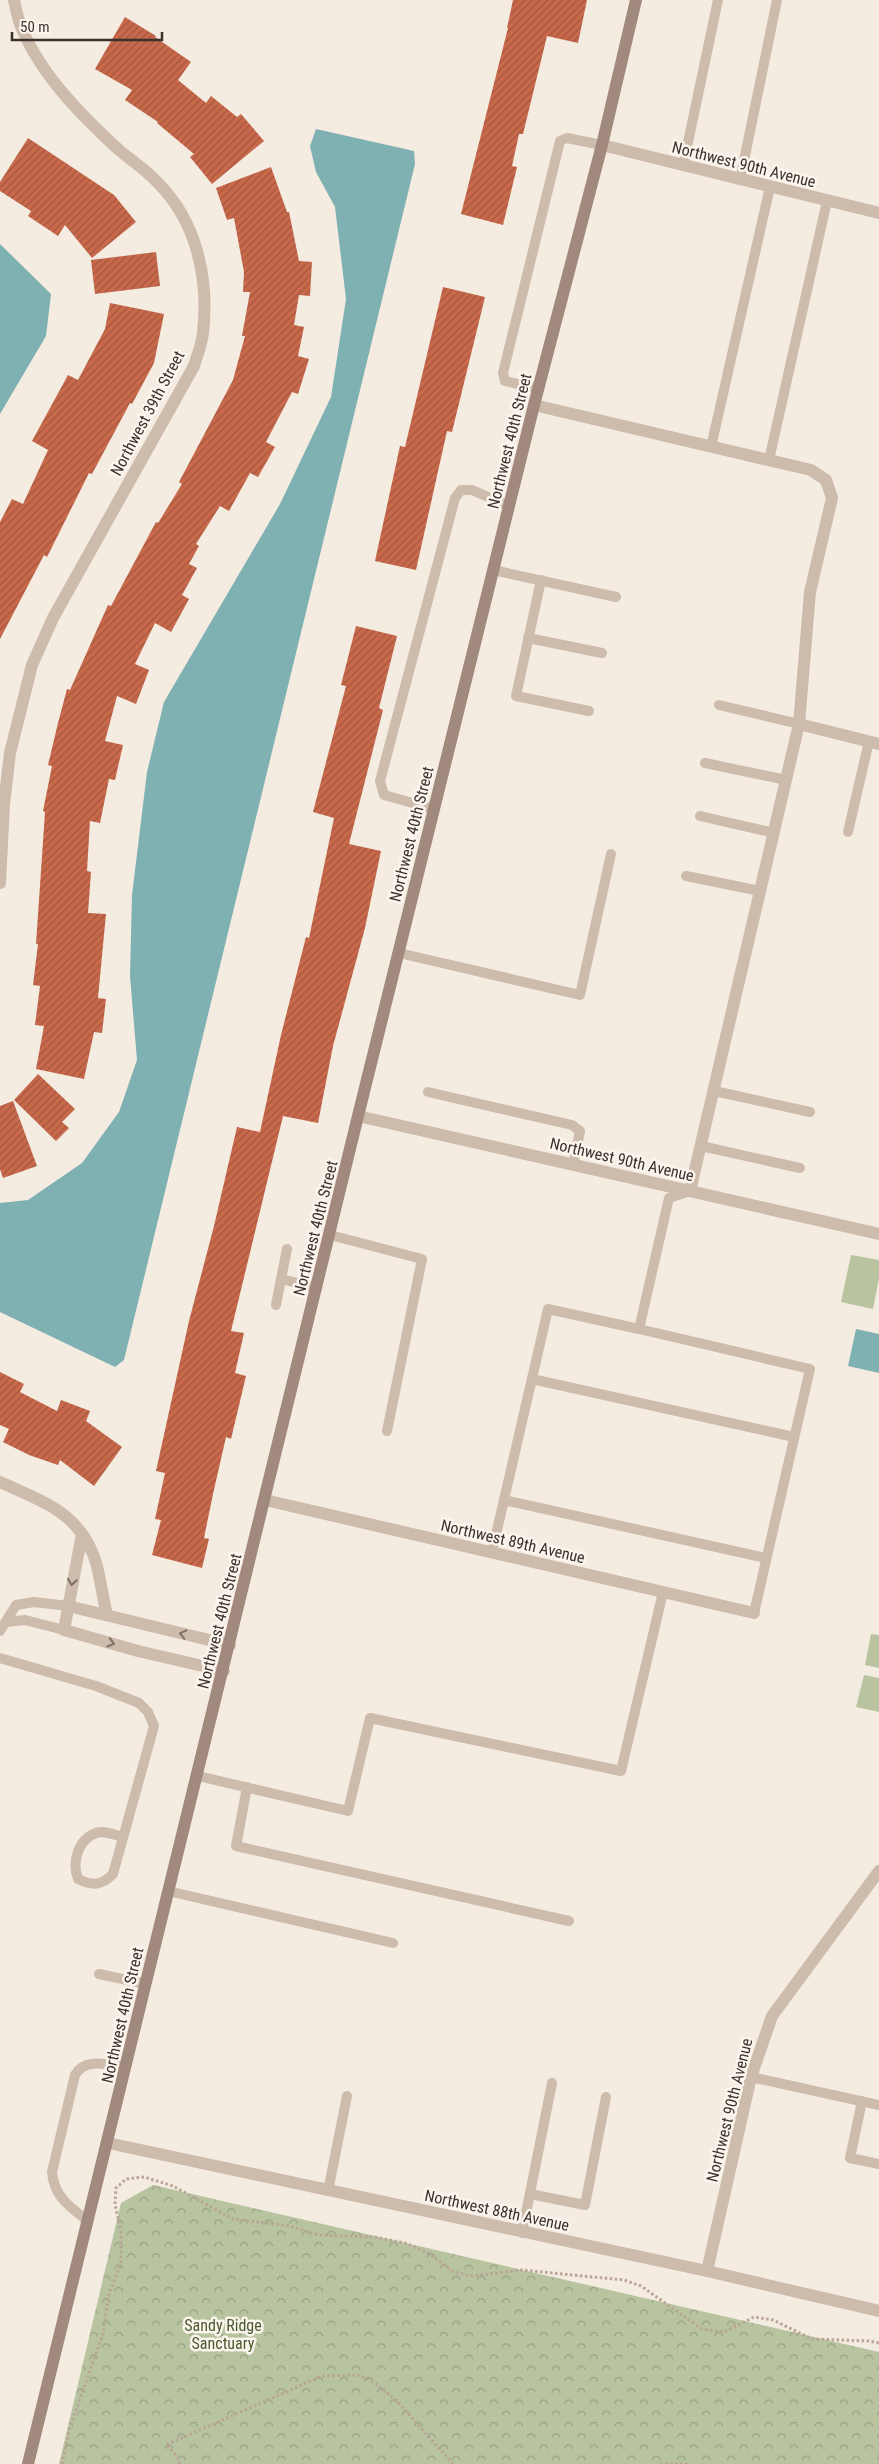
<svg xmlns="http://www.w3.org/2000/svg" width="879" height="2464" viewBox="0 0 879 2464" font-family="'Roboto Condensed',sans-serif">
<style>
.grass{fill:#b8c4a0}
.park{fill:url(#park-crowns)}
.water{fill:#7fb0b2}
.building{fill:url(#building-hatch)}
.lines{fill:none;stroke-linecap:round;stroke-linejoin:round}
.path{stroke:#b9a596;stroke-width:3;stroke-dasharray:2.5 2.5;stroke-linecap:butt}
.lane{stroke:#cdbbac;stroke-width:10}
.street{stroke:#cdbbac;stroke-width:12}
.secondary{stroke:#a18a7d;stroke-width:12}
.oneway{stroke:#7d6f65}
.labels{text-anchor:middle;stroke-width:5;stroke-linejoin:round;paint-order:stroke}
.street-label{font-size:16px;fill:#3b302b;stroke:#fbf5ee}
.park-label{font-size:16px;fill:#4a5a2e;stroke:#fbf5ee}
</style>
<defs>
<pattern id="park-crowns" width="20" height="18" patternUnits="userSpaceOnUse" patternTransform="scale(1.25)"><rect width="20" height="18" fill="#b8c4a0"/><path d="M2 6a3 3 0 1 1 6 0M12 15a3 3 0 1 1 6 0" fill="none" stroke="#97a083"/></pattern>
<pattern id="building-hatch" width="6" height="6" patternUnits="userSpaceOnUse" patternTransform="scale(1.25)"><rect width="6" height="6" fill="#c8694b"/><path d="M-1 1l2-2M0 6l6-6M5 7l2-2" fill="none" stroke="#a4573f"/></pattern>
</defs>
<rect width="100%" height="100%" fill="#f4ebe1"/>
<g class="grass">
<path d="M851,1255L879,1260V1278L873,1309L841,1302Z"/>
<path d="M871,1634L879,1635V1668L865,1665Z"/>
<path d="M864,1675L879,1678V1712L856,1707Z"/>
</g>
<path class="park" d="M153,2185L879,2352V2464H59L121,2203Z"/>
<g class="water">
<path d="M316,129L414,151L415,164L124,1360L115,1367L0,1312V1203L28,1200L82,1163L119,1112L137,1060L130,976L132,895L147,772L164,702L280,504L331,397L346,299L335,207L316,172L310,146Z"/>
<path d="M0,244L51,294L46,336L0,414Z"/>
<path d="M856,1329L879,1334V1373L848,1366Z"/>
</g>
<g class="building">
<path d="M513,0H587L578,43L547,36L523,134H519L512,166L517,167L503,225L461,214L508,28H507Z"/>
<path d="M125,17L156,36L155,37L191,62L178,80L206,103L211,96L237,117L241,114L264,141L212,184L190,157L194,154L157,123L158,122L125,100L132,90L95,69Z"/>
<path d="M28,138L114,195L136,222L92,258L65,225L58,236L28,216L31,211L0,191V182Z"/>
<path d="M271,167L287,212H289L299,261L312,262L310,296L299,295L294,325L304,327L298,356L309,359L298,394L292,392L266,442L275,447L258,477L250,473L229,511L220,506L196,544L199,546L189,564L197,568L182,595L189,599L171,632L155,623L135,664L149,670L136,704L117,696L105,741L123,745L115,780L109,779L100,823L90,821L87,871L91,872L88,913L106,914L98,998L106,999L102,1033L94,1032L84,1079L36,1069L44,1026L35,1025L40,986L33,985L38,944H36L45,812L43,811L52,766L48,765L58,723L67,689L70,690L108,605L111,606L156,522L158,523L182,484L179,482L233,380L245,336H242L250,292H243L244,272L234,218L227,220L216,188Z"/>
<path d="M156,252L160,286L95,294L91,260Z"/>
<path d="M443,287L485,297L452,432L447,431L416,570L375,561L400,446L405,447Z"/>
<path d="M110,303L164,314L154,363L132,404L130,403L92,474L89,473L47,557L44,555L0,639V522L12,499L23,504L48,450L32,441L68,375L78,380L105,329Z"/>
<path d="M356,626L397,636L379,708L383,710L349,844L381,851L365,928L333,1046L318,1123L283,1116L231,1331L244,1333L235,1373L246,1376L231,1439L226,1437L213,1494L204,1538L209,1539L202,1568L152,1555L161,1520L155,1519L165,1473L156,1471L189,1321L214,1226L237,1127L260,1132L281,1035L306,937L309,938L334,818L313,812L346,686L341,685Z"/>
<path d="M38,1074L75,1109L62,1122L69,1128L56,1141L14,1100Z"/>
<path d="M13,1101L37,1166L3,1178L0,1169V1106Z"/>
<path d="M0,1372L24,1384L20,1392L57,1411L61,1400L90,1411L86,1421L122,1447L94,1486L60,1460L58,1465L29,1455L3,1442L9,1429L0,1425Z"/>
</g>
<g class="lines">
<g class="path">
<path d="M62,2464L70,2427L103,2334L109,2293L121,2263V2232L115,2204L116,2188L126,2179L144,2177L173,2186L233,2219L290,2226L319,2235L375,2237L405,2243L428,2253L454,2272L472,2276L522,2270L624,2280L641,2286L702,2329L724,2332L754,2317L773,2320L812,2339L869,2341L879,2343"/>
<path d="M180,2464L177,2456L166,2445L322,2376L358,2375L374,2382L396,2400L453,2464"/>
<path d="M660,2464H690"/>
</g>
<g class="lane">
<path d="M683,166L718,0"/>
<path d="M740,180L777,0"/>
<path d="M538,389L505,381L503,373L560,141L567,138L602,145"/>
<path d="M711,447L770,187"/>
<path d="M769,460L827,201"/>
<path d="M493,570L616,597"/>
<path d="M541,580L516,696L589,711"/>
<path d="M528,638L602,653"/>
<path d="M719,705L799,724"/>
<path d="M705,763L786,780"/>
<path d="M434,809L384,795L380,781L455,498L461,490H472L509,506"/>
<path d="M700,816L774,833"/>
<path d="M848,832L869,741"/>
<path d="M686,876L760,891"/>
<path d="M399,953L580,995L611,854"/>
<path d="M714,1091L810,1112"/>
<path d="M428,1092L572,1125L580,1131L573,1165"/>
<path d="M701,1146L800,1168"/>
<path d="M690,1191L669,1198L639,1329L810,1369L754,1613"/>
<path d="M330,1235L422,1259L387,1431"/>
<path d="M287,1249L281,1279L317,1288"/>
<path d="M276,1305L281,1279"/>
<path d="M532,1379L794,1437"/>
<path d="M504,1500L766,1558"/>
<path d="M492,1552L548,1309L639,1329"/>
<path d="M7,1622L25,1620L64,1630"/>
<path d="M0,1631L16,1605L34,1602L68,1606"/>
<path d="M0,1658L96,1686L139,1703L148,1712L154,1726L113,1874C101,1886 93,1886 78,1879C72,1863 77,1840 96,1833C104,1830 115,1835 123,1837"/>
<path d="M198,1776L348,1811L370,1718L621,1771L663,1592"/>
<path d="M247,1787L236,1846L569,1921"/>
<path d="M168,1891L393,1943"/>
<path d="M99,1974L146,1984"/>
<path d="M751,2077L879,2105"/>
<path d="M862,2101L850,2158L879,2164"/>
<path d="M328,2191L347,2096"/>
<path d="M530,2194L585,2205L606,2097"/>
<path d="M88,2221C70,2207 54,2197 52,2172L75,2075C85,2057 108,2065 126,2067"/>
<path d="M522,2233L552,2083"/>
</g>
<g class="street">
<path d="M602,145L879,213"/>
<path d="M534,405L811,470L826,480L832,498L810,592L799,724L690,1191"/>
<path d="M799,724L879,744"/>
<path d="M0,883L4,804L10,753L32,665L53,618L194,366C197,356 202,344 203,333C209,279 197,221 157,182C146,170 132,161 119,150C82,116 42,76 22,29C18,20 16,9 14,0"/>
<path d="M358,1116L879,1234"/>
<path d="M0,1482C44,1502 83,1514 97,1566C101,1583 103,1599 107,1615"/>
<path d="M265,1500L754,1613"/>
<path d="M82,1534L64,1630L138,1651L224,1671"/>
<path d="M68,1606L230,1645"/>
<path d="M108,2143L707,2271L879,2311"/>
<path d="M707,2271L751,2077L772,2016L879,1871"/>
</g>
<path class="secondary" d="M28,2464L358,1116L534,405L602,145L636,0"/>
</g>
<defs><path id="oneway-chevron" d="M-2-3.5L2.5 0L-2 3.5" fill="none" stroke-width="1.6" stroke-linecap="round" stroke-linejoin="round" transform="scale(1.25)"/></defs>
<g class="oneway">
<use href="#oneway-chevron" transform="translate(72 1582) rotate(99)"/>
<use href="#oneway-chevron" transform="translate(183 1634) rotate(-167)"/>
<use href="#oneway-chevron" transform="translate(111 1643) rotate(16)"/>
</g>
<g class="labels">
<g class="street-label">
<text transform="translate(744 164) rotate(14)" y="6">Northwest 90th Avenue</text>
<text transform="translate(147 413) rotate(-62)" y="6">Northwest 39th Street</text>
<text transform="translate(509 441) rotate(-76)" y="6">Northwest 40th Street</text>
<text transform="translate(411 834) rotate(-76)" y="6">Northwest 40th Street</text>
<text transform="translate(622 1159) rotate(13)" y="6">Northwest 90th Avenue</text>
<text transform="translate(315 1228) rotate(-76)" y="6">Northwest 40th Street</text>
<text transform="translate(513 1541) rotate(13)" y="6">Northwest 89th Avenue</text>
<text transform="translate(219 1621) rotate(-76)" y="6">Northwest 40th Street</text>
<text transform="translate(122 2015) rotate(-77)" y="6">Northwest 40th Street</text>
<text transform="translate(729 2110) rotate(-76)" y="6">Northwest 90th Avenue</text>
<text transform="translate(497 2210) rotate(12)" y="6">Northwest 88th Avenue</text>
</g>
<g class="park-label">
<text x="223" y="2331">Sandy Ridge<tspan x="223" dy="18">Sanctuary</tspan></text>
</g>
</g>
<path d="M12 32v8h150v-8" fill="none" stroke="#3b302b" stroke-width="2.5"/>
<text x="20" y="32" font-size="15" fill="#3b302b" stroke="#fbf5ee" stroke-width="4" paint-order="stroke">50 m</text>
</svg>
